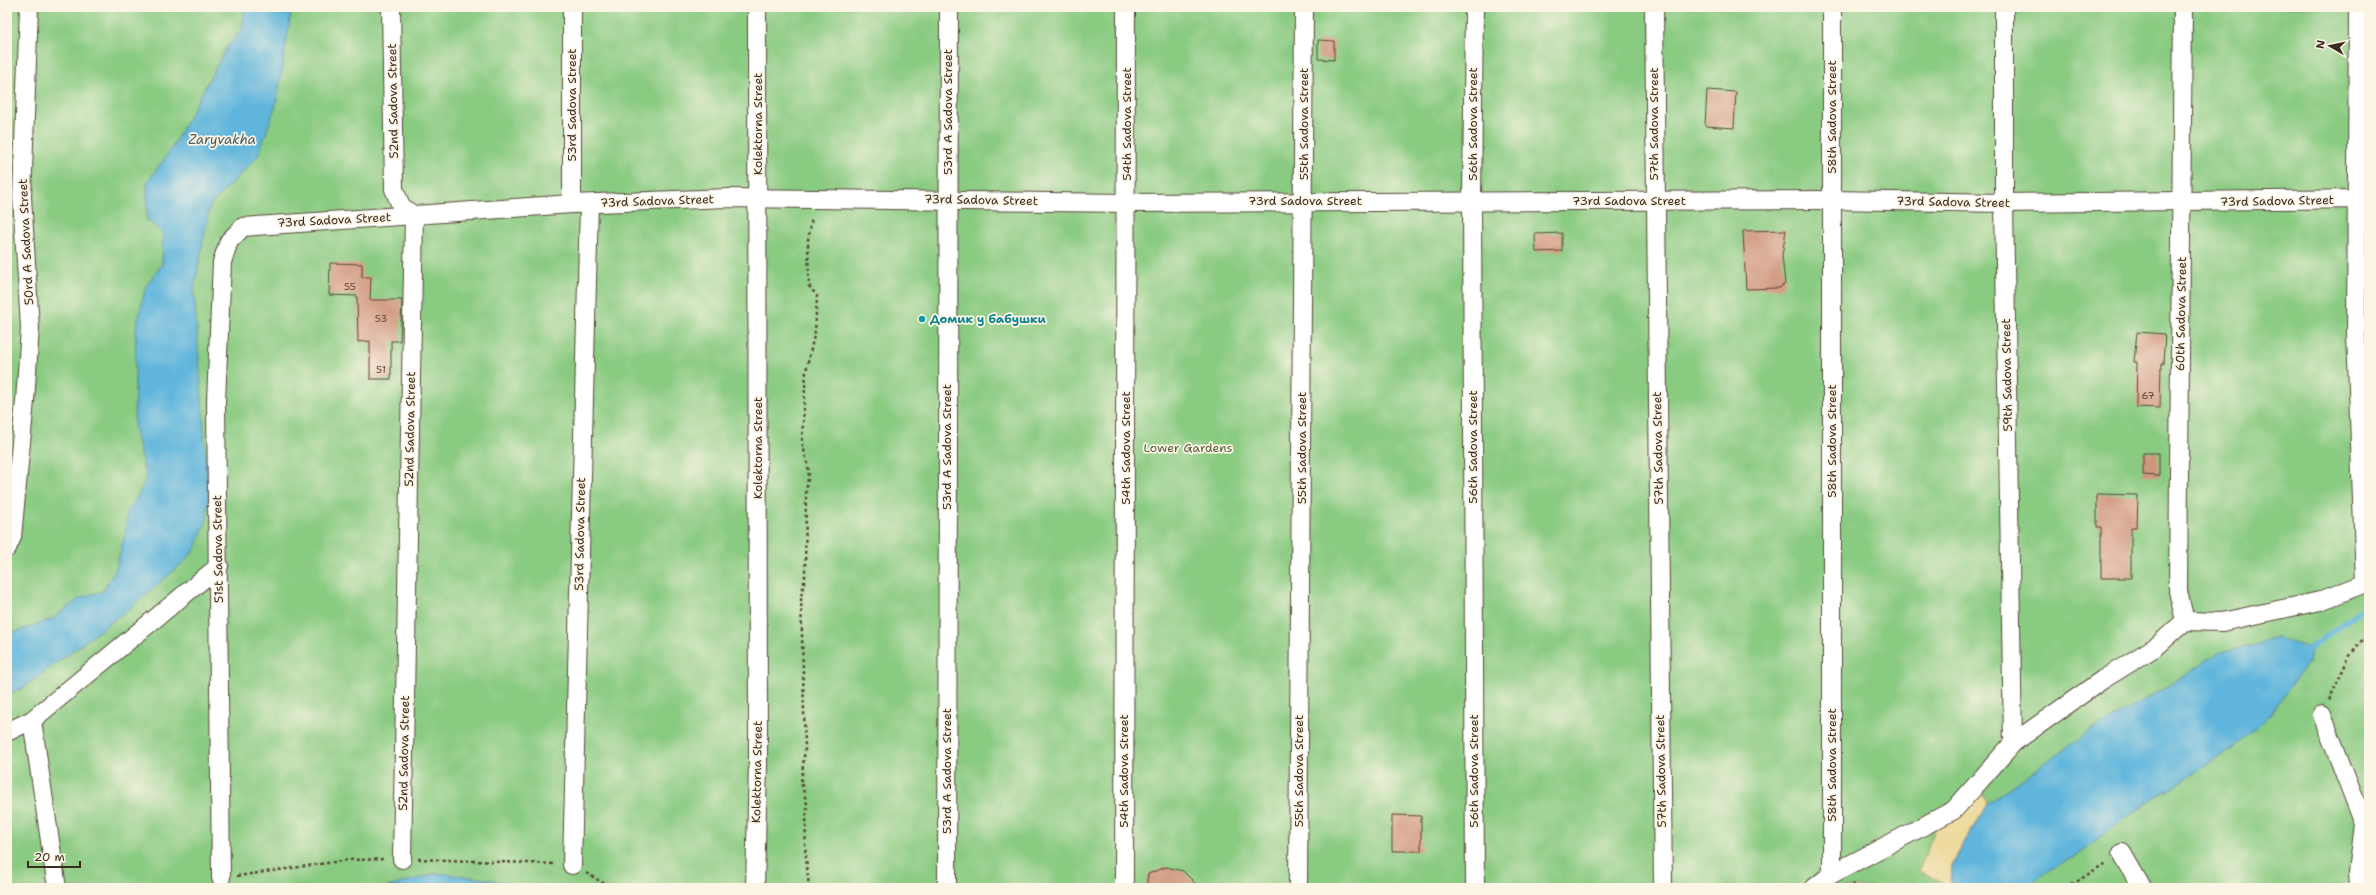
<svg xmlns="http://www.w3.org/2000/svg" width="2376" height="895" viewBox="0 0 2376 895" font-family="'Shantell Sans',sans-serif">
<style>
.green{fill:#8acb82;stroke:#627a50}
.sand{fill:#eeda9e;stroke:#94825e}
.water{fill:#5fb5dc;stroke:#4d707d}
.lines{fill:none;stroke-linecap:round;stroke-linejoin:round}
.stream{stroke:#5fb5dc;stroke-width:5}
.building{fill:#d0957e}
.minor-casing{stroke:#564536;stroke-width:20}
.path{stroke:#564536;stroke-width:2.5;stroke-dasharray:3 3;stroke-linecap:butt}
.minor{stroke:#fff;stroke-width:18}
.culture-dot{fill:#0f9aa8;stroke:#fcf5e5;stroke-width:1.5}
.labels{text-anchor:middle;stroke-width:3.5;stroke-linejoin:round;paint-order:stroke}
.number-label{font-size:10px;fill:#604536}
.street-label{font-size:12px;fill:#3b2a1e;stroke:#fcf5e5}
.culture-label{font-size:12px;font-weight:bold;fill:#0d838f;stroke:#fcf5e5;text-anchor:start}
.park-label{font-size:12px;fill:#535a3c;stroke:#fcf5e5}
.water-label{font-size:13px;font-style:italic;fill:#485b60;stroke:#fcf5e5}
</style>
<rect width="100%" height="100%" fill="#fcf5e5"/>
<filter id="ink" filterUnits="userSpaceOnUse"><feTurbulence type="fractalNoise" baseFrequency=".025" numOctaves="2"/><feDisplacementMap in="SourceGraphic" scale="8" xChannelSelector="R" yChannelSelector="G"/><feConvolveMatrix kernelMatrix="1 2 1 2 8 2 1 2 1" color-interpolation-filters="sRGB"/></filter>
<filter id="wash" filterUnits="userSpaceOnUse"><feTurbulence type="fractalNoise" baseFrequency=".012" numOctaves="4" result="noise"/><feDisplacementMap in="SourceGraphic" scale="16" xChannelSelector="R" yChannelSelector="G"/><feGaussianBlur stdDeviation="0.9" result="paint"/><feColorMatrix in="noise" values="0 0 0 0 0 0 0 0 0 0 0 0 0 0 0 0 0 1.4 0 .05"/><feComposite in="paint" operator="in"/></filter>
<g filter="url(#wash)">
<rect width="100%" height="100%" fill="#f0ddbd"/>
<rect class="green" x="7" y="7" width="2362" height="881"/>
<path class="sand" d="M1981,789L1987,804L1951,866L1950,887L1919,871L1938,821Z"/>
<g class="water">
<path d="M245,7H292L277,101L258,156L210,205L194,290L209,497L207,519L196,548L184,562L130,608L23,688L7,694V635L52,619L80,598L103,591L115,570L125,534L127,510L138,496L146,478L134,427L136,328L146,286L162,264L163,233L147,220V182L170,151L227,47L242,30Z"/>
<path d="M2276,638L2310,648L2308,662L2270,715L2231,750L2123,819L2076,856L2050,869L2026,888H1950L1951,867L1987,804L2087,733L2171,684L2220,652L2252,646Z"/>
<path d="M437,873L486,879L534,888H384Z"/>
</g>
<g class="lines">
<path class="stream" d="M2310,648L2369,605"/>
</g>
<g id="blocks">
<g class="building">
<path d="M1318,40L1334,41V60L1318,59Z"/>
<path d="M1707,90L1736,92L1734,128L1705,126Z"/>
<path d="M1786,230L1782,256L1785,284L1779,288L1746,289L1743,231Z"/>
<path d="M1562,233V251L1536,252L1535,234Z"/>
<path d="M330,263L362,264V277H371L370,300H402L400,341H391V379H370V341L358,342L357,296L329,295Z"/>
<path d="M2137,332L2165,334L2163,364H2161L2160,408L2136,407L2137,362H2134Z"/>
<path d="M2143,453H2159V476L2143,475Z"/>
<path d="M2097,494L2138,495L2137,527H2131V578H2101V527H2097Z"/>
<path d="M1392,815L1421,816V851H1392Z"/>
<path d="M1166,867L1183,871L1200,888H1146L1148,874Z"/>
</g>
</g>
</g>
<g filter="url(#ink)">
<use href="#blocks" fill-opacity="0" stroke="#564536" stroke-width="1"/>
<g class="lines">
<g class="minor-casing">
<g id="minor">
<path d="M391,7L394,189L401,206L414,216L402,859"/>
<path d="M572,7V204"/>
<path d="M1474,7L1472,200L1475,888"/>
<path d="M1654,7L1663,888"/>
<path d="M2004,7V203L2013,743"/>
<path d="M2183,7L2178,591L2185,621"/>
<path d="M2358,7L2356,333L2365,584"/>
<path d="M7,548L12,537L25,401L30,328L22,197L29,7"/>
<path d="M2322,715L2364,824L2358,873L2359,888"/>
<path d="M32,720L57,888"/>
<path d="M7,732L32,720L219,566"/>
<path d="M2122,853L2142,888"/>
<path d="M572,865L589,204"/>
<path d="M1832,874V7"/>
<path d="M221,878L216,401L222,262L229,241L243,227L572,204L728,198L1127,203L1832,200L2004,203L2369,199"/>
<path d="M755,888L758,764L757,7"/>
<path d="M947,888L949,7"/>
<path d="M1124,888L1126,7"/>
<path d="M1298,888L1304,7"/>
<path d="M1814,888L1832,874L1954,810L2013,743L2102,680L2157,646L2185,621L2222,622L2320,601L2369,582"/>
</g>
</g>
<g class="path">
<path d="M2329,700L2349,657L2369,631"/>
<path d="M418,859L555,864"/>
<path d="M586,873L612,888"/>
<path d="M237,876L348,860L385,859"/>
<path d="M1852,884L1860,888"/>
<path d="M809,888L805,847L807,804L801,782L805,749L801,597L805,577L806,493L809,471L802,441L806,371L815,331L817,296L809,286L808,240L812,217"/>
<path d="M2067,888L2107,862"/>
</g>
<use href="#minor" class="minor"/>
</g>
</g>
<circle class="culture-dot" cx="922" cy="319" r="4"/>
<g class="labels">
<g class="number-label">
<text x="350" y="290">55</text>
<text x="381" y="322">53</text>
<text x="381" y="373">51</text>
<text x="2148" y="399">67</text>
</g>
<g class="street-label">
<text transform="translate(393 101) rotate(-91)" y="4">52nd Sadova Street</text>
<text transform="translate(572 105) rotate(-90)" y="4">53rd Sadova Street</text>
<text transform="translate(948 112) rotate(-90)" y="4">53rd A Sadova Street</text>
<text transform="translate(1832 117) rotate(-90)" y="4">58th Sadova Street</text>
<text transform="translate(758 124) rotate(-90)" y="4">Kolektorna Street</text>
<text transform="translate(1127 124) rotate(-90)" y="4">54th Sadova Street</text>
<text transform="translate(1304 124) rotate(-90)" y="4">55th Sadova Street</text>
<text transform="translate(1473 124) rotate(-90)" y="4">56th Sadova Street</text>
<text transform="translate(1654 124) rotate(-90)" y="4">57th Sadova Street</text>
<text transform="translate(981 200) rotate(1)" y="4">73rd Sadova Street</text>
<text transform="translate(657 201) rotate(-2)" y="4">73rd Sadova Street</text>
<text x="1305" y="205">73rd Sadova Street</text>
<text x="1629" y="205">73rd Sadova Street</text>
<text transform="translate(2277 201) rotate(-1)" y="4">73rd Sadova Street</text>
<text transform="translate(1953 202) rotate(1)" y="4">73rd Sadova Street</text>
<text transform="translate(334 220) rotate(-3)" y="4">73rd Sadova Street</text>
<text transform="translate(26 242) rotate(-93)" y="4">50rd A Sadova Street</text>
<text transform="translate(2181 314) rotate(-89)" y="4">60th Sadova Street</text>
<text transform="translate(2007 375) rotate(-91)" y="4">59th Sadova Street</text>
<text transform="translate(410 429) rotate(-89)" y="4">52nd Sadova Street</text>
<text transform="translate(1832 441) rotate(-90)" y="4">58th Sadova Street</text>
<text transform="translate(947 447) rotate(-90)" y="4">53rd A Sadova Street</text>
<text transform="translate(1473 447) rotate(-90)" y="4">56th Sadova Street</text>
<text transform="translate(758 448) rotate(-90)" y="4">Kolektorna Street</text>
<text transform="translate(1126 448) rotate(-90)" y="4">54th Sadova Street</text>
<text transform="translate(1302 448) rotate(-90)" y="4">55th Sadova Street</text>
<text transform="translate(1658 448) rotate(-91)" y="4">57th Sadova Street</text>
<text transform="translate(580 534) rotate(-89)" y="4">53rd Sadova Street</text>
<text transform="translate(218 549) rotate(-91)" y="4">51st Sadova Street</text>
<text transform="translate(404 753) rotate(-89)" y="4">52nd Sadova Street</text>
<text transform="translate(1832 765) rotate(-90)" y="4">58th Sadova Street</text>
<text transform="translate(947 771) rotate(-90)" y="4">53rd A Sadova Street</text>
<text transform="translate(1124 771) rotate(-90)" y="4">54th Sadova Street</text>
<text transform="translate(1299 771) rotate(-90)" y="4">55th Sadova Street</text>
<text transform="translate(1474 771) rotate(-90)" y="4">56th Sadova Street</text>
<text transform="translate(1661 771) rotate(-91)" y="4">57th Sadova Street</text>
<text transform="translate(757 772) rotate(-89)" y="4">Kolektorna Street</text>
</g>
<g class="culture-label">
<text x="930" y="323">Домик у бабушки</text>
</g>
<g class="park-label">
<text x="1188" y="452">Lower Gardens</text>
</g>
<g class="water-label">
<text x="222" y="144">Zaryvakha</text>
</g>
</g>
<rect width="2376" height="895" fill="none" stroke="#fcf5e5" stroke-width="24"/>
<g transform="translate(2330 46) rotate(279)" stroke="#fcf5e5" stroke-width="3" paint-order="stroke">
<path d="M0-3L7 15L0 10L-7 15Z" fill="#3b2a1e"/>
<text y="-6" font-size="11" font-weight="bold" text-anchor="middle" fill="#3b2a1e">N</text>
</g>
<path d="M28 861v6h52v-6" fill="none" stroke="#3b2a1e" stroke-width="2"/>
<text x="34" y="861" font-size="12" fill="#3b2a1e" stroke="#fcf5e5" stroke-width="3" paint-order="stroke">20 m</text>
</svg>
